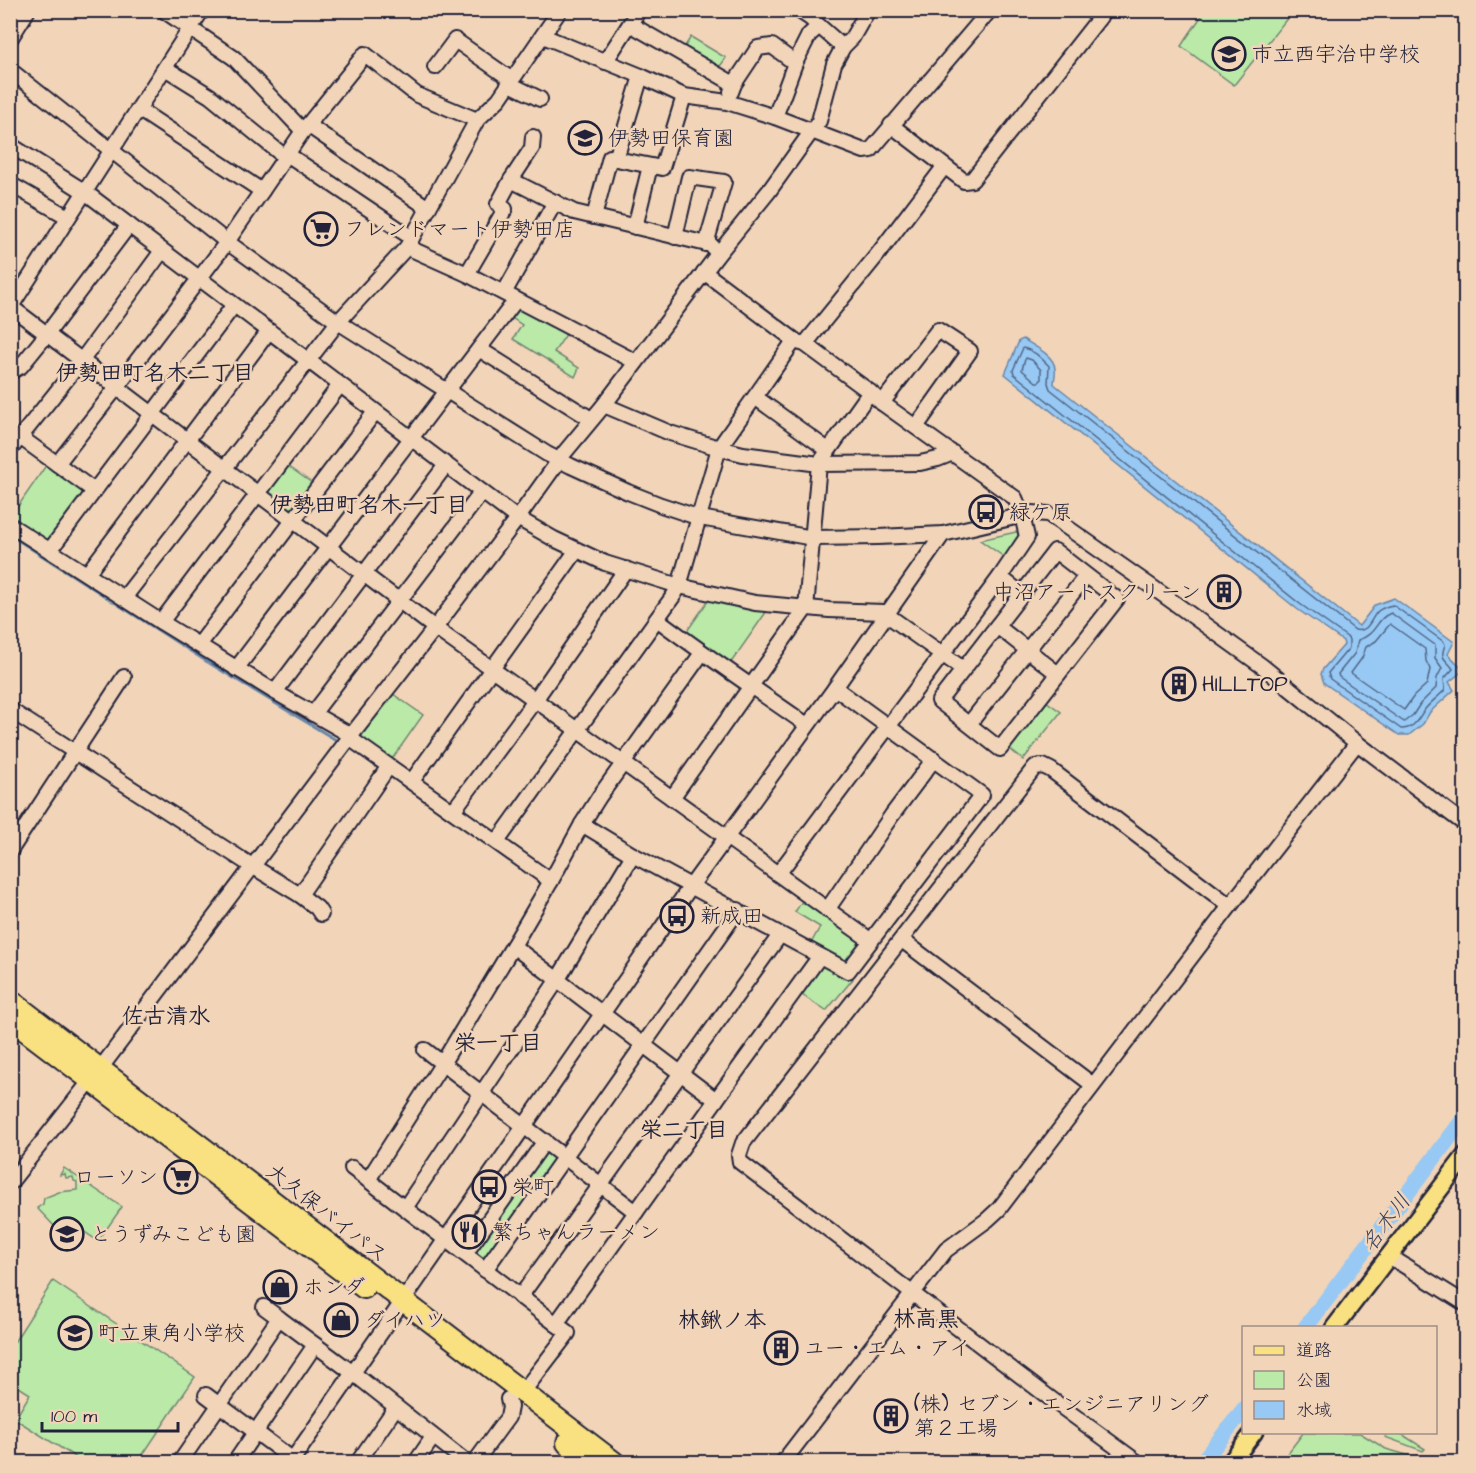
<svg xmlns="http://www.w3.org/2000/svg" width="1476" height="1473" viewBox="0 0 1476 1473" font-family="'Architects Daughter','Klee One',sans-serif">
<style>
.green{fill:#bbe9a8;stroke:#6e8672;stroke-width:1.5}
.water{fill:#97c9f4;stroke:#6886aa;stroke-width:1.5}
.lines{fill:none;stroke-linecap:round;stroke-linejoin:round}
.shore{stroke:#516585;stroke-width:1.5}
.stream{stroke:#6886aa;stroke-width:3}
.river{stroke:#97c9f4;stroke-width:16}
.minor-casing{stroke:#22223b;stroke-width:18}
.major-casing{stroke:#22223b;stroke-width:21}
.highway-casing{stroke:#22223b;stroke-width:24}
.minor{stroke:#f2d5b8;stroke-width:14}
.major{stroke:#f9e181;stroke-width:16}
.highway{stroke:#f9e181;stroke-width:20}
.labels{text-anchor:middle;stroke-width:5;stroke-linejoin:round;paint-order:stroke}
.poi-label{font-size:21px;fill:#22223b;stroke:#f2d5b8;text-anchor:start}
.street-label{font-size:21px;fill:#22223b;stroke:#f2d5b8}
.neighbourhood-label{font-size:22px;font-weight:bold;fill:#22223b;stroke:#f2d5b8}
.water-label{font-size:22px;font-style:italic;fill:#394360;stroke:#f2d5b8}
</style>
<rect width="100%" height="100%" fill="#f2d5b8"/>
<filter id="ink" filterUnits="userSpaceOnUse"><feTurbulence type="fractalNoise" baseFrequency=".0167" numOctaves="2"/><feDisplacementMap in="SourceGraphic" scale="12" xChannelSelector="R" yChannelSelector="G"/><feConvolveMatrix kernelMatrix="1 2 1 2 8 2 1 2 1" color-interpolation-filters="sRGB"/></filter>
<g filter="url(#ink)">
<g class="green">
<path d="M1205,11V10L1293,11L1234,85L1181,46Z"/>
<path d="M691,37L726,58L718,69L686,51L685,46Z"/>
<path d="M517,305L567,333L554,352L579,368L575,377L513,339L522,325L509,316Z"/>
<path d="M49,461L88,491L47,546L10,518Z"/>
<path d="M285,464L312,483L291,511L265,491Z"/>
<path d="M1016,532H1022L1007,559L980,540Z"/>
<path d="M710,598L769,608L730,664L685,634Z"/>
<path d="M393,694L423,715L390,762L358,740Z"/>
<path d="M1043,699L1061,712L1023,760L1006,746Z"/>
<path d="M804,898L862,942L850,962L844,964L810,945L820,927L795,912Z"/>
<path d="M823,964L853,979L826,1011L799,993L819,965Z"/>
<path d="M544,1146L557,1155L487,1262L471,1255Z"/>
<path d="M64,1168L122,1207L98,1241L71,1223L57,1231V1229L37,1208L43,1204L44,1198L59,1192L77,1190V1182L74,1181L73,1177L66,1178L65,1174L60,1175Z"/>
<path d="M53,1281L195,1377L138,1462H83L15,1419L30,1394L11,1382V1347Z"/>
<path d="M1303,1433H1360L1386,1449L1414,1457L1423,1462H1281Z"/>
<path d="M1388,1433H1400L1425,1449L1423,1451L1385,1437Z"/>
</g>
<path class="water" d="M1023,339C1033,345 1055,356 1055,369C1056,374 1054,379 1054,384L1359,626L1375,605L1394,598L1454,642L1448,654L1464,670L1449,682L1454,690L1430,712L1423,724L1409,735H1399L1324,683L1321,674L1323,669L1344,645L1343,641L1297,609L1005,374L1019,341Z"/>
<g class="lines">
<g class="shore">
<path d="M1023,348C1034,350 1041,358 1049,366L1048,383L1050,389L1355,630C1369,633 1370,619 1378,611C1382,608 1388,606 1393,605L1444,642L1445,645C1439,660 1446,658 1453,669L1444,679L1445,690C1439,696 1432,701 1426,708C1418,717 1416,729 1401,729L1330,679L1328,673L1349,648V640L1347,637L1300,604L1014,374L1013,370Z"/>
<path d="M1026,358L1032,360L1041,370V380L1039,382H1036L1022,370L1024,362Z"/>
<path d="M1391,613L1435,645V658L1442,668L1437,678L1436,688L1420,704L1413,715L1404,722L1339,677L1338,674L1355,653L1358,640C1378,634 1375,619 1391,613Z"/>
<path d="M1390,624L1425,649L1426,661L1430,669L1427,684L1414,696L1404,710L1351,673L1362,658L1366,647L1376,641Z"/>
</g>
<path class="stream" d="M10,535L206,661L336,740"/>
<g class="river">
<path d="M1305,1328L1466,1116"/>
<path d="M1202,1462L1244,1409"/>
</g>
<g class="minor-casing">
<g id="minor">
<path d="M163,10L234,58L303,131"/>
<path d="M798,10L810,18L843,47"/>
<path d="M630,24L734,84"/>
<path d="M543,36L641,76L684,96L727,102L775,117L864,151L871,150L990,10"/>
<path d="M10,39L28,10"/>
<path d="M605,62L639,10"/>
<path d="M435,67L455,40L512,80"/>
<path d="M165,68L210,96L285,157"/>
<path d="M10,70L227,242L338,322L547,454L571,466L628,492L661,505L700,518L813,538L878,537L943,534L1032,513L1048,514L1162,594L1262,666L1357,743L1466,825"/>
<path d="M641,76L616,159L662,168L684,96"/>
<path d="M510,84L540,99"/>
<path d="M731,92L734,84L758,48L772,46L795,63"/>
<path d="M138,109L262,191"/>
<path d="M775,117L795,63L809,35L819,26"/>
<path d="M308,125L428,208"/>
<path d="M891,125L964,181L972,180L1100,17L1102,10"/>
<path d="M10,145L85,192L514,516L554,539L605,563L679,586L755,603L829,610L883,612L963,669"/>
<path d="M287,154L412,238"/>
<path d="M511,180L574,212L711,245L718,254"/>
<path d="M10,184L68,217"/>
<path d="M594,217L610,157L616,159"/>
<path d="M635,227L650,166"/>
<path d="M675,237L689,177L724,182L706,244"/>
<path d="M407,247L467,274L636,362"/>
<path d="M704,272L797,342L805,344L870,392L882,403L1015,498L1022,515L1027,537L1000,577L778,874"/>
<path d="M467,274L505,209L498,204L511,180L532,148L533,137"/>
<path d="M504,293L555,202"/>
<path d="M11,307L439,631L870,940"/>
<path d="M10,308L202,10"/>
<path d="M805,344L878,254L944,167"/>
<path d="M479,349L591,419"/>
<path d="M10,372L21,366L47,334L129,225"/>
<path d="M755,397L828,450"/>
<path d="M882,403L938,330L970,351L916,427"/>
<path d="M604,405L670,433L719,448L743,454L819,464L920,463L938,459L953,453"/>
<path d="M20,437L93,490"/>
<path d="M10,450L82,360L162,251"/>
<path d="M57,464L117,387L227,242L303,131L365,54L417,95L477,120"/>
<path d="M10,525L161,622L275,692L347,733L355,742L551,881"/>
<path d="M50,550L234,305"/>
<path d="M1055,551L1117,599L1000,749L939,701Z"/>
<path d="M87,574L269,331"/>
<path d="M1000,577L1022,594"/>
<path d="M124,598L338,322L407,247L477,120L499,99L560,10"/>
<path d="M657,619C706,656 757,690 807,725"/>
<path d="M161,622L340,385"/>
<path d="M997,626L1058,674"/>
<path d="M199,645L375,412"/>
<path d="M236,669L516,300"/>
<path d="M275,692L446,465"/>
<path d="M10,710L252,866L300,895L389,766"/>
<path d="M313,714L482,492"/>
<path d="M969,724L1086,576"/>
<path d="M412,781L577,550"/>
<path d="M672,798L806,608L819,464L870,392"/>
<path d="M453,811L535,700L626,569"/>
<path d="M582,824L633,855L848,971L982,795L835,688"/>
<path d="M497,842L674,595L679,586L719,448L794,341"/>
<path d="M10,851L124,677"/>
<path d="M300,895L317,908L321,914"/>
<path d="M827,910L892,815L934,759"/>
<path d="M902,940L1093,1085"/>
<path d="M513,946L716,1100"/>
<path d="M425,1050L636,1212"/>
<path d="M352,1168L368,1180"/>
<path d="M10,1183L106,1061L350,737L435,628L517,519L565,452L604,405L718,254L769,191L819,121L834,64L843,47L852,38L868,10"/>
<path d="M405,1208L558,979L633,855"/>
<path d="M465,1254L545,1141"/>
<path d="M1389,1256L1466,1304"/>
<path d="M485,1270L738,910"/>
<path d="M520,1297L780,935"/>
<path d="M264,1307L279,1318"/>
<path d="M556,1324L716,1100L820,956"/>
<path d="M522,1393L568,1333L368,1180L442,1064L513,946L551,881L582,824L599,797L702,653"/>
<path d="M206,1395L296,1462"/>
<path d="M180,1462L279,1318L353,1373L466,1462"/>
<path d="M235,1462L315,1345"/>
<path d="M291,1462L691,886L835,688L943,534"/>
<path d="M358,1462L396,1407"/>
<path d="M416,1462L433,1437"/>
<path d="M475,1462L508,1417L510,1407L508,1399"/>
<path d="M783,1462L946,1250L987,1220L999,1209L1230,906L1357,743"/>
<path d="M1137,1462L1055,1402L740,1162L739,1155L743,1143L1035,767L1043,766L1051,770L1230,906"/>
</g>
</g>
<g class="major-casing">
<g id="major">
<path d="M1334,1328L1466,1155"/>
<path d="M1231,1462L1254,1432"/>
</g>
</g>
<g class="highway-casing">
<g id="highway">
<path d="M10,1000L614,1462"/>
<path d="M10,1019L364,1288"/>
<path d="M567,1443L585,1462"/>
</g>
</g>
<use href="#minor" class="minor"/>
<use href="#major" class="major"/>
<use href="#highway" class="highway"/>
</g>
</g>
<defs>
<g id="school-ring" transform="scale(1.725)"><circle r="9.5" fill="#f2d5b8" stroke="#22223b" stroke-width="1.5"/><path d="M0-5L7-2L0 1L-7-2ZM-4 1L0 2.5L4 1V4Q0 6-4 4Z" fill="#22223b"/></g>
<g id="supermarket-ring" transform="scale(1.725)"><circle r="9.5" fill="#f2d5b8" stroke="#22223b" stroke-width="1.5"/><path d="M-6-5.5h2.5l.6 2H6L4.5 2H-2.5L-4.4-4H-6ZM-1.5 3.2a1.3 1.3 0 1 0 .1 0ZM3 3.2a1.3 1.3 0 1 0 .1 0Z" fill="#22223b"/></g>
<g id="bus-ring" transform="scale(1.725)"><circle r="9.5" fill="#f2d5b8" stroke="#22223b" stroke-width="1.5"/><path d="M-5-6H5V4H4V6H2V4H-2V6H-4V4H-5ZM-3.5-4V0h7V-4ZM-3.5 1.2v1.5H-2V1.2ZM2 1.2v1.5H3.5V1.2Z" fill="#22223b"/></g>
<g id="building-ring" transform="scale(1.725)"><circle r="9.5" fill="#f2d5b8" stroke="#22223b" stroke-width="1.5"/><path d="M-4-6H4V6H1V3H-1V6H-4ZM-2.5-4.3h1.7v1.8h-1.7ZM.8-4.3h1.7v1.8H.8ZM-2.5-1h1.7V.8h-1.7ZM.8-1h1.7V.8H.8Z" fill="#22223b"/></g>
<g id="restaurant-ring" transform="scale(1.725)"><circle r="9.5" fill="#f2d5b8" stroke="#22223b" stroke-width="1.5"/><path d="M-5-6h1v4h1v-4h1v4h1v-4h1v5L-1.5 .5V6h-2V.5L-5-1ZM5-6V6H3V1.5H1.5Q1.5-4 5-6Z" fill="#22223b"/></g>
<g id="shop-ring" transform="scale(1.725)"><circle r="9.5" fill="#f2d5b8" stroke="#22223b" stroke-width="1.5"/><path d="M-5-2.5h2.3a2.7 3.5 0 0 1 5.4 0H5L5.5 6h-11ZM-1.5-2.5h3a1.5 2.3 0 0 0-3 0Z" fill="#22223b"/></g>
</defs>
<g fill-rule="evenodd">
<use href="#school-ring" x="1229" y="54"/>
<use href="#school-ring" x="585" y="138"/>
<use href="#supermarket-ring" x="321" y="229"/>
<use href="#bus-ring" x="986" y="512"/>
<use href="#building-ring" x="1224" y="592"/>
<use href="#building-ring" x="1179" y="684"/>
<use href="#bus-ring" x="677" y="916"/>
<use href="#supermarket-ring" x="181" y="1177"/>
<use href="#bus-ring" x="489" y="1187"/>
<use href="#restaurant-ring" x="469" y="1232"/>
<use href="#school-ring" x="67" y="1234"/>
<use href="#shop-ring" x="280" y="1287"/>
<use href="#shop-ring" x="341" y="1320"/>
<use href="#school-ring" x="75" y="1333"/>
<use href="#building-ring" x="781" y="1348"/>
<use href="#building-ring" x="891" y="1416"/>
</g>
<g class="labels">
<g class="poi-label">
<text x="1252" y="61">市立西宇治中学校</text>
<text x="608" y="145">伊勢田保育園</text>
<text x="344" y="236">フレンドマート伊勢田店</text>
<text x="1009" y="519">緑ケ原</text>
<text x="1201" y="599" text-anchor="end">中沼アートスクリーン</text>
<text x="1202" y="691">HILLTOP</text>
<text x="700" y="923">新成田</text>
<text x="158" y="1184" text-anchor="end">ローソン</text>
<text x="512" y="1194">栄町</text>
<text x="492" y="1239">繁ちゃんラーメン</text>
<text x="90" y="1241">とうずみこども園</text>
<text x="303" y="1294">ホンダ</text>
<text x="364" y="1327">ダイハツ</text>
<text x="98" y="1340">町立東角小学校</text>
<text x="804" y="1355">ユー・エム・アイ</text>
<text x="914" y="1411">(株) セブン・エンジニアリング<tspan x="914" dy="24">第２工場</tspan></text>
</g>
<g class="street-label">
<text transform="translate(327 1213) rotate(38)" y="7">大久保バイパス</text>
</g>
<g class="neighbourhood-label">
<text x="155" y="380">伊勢田町名木二丁目</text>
<text x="369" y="512">伊勢田町名木一丁目</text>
<text x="166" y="1023">佐古清水</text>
<text x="498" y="1050">栄一丁目</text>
<text x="684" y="1137">栄二丁目</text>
<text x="926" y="1326">林高黒</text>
<text x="722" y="1327">林鍬ノ本</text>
</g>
<g class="water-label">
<text transform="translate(1385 1222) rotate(-53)" y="8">名木川</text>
</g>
</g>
<rect width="1476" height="1473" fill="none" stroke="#f2d5b8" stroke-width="36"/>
<rect x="18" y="18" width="1440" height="1437" fill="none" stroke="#22223b" stroke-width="2" filter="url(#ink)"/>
<rect x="1242" y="1326" width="195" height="108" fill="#f2d5b8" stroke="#9f8d86" stroke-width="1.5"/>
<rect x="1254" y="1346" width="30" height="9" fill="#f9e181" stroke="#9f8d86" stroke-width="1.5"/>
<text x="1296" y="1356" font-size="18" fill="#22223b">道路</text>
<rect x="1254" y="1371" width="30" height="18" fill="#bbe9a8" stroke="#9f8d86" stroke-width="1.5"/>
<text x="1296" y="1386" font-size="18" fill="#22223b">公園</text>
<rect x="1254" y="1401" width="30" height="18" fill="#97c9f4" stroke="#9f8d86" stroke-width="1.5"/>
<text x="1296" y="1416" font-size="18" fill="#22223b">水域</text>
<path d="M42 1422v9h136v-9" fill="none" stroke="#22223b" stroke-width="3"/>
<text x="51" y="1422" font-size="18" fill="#22223b" stroke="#f2d5b8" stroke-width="4.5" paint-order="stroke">100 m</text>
</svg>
